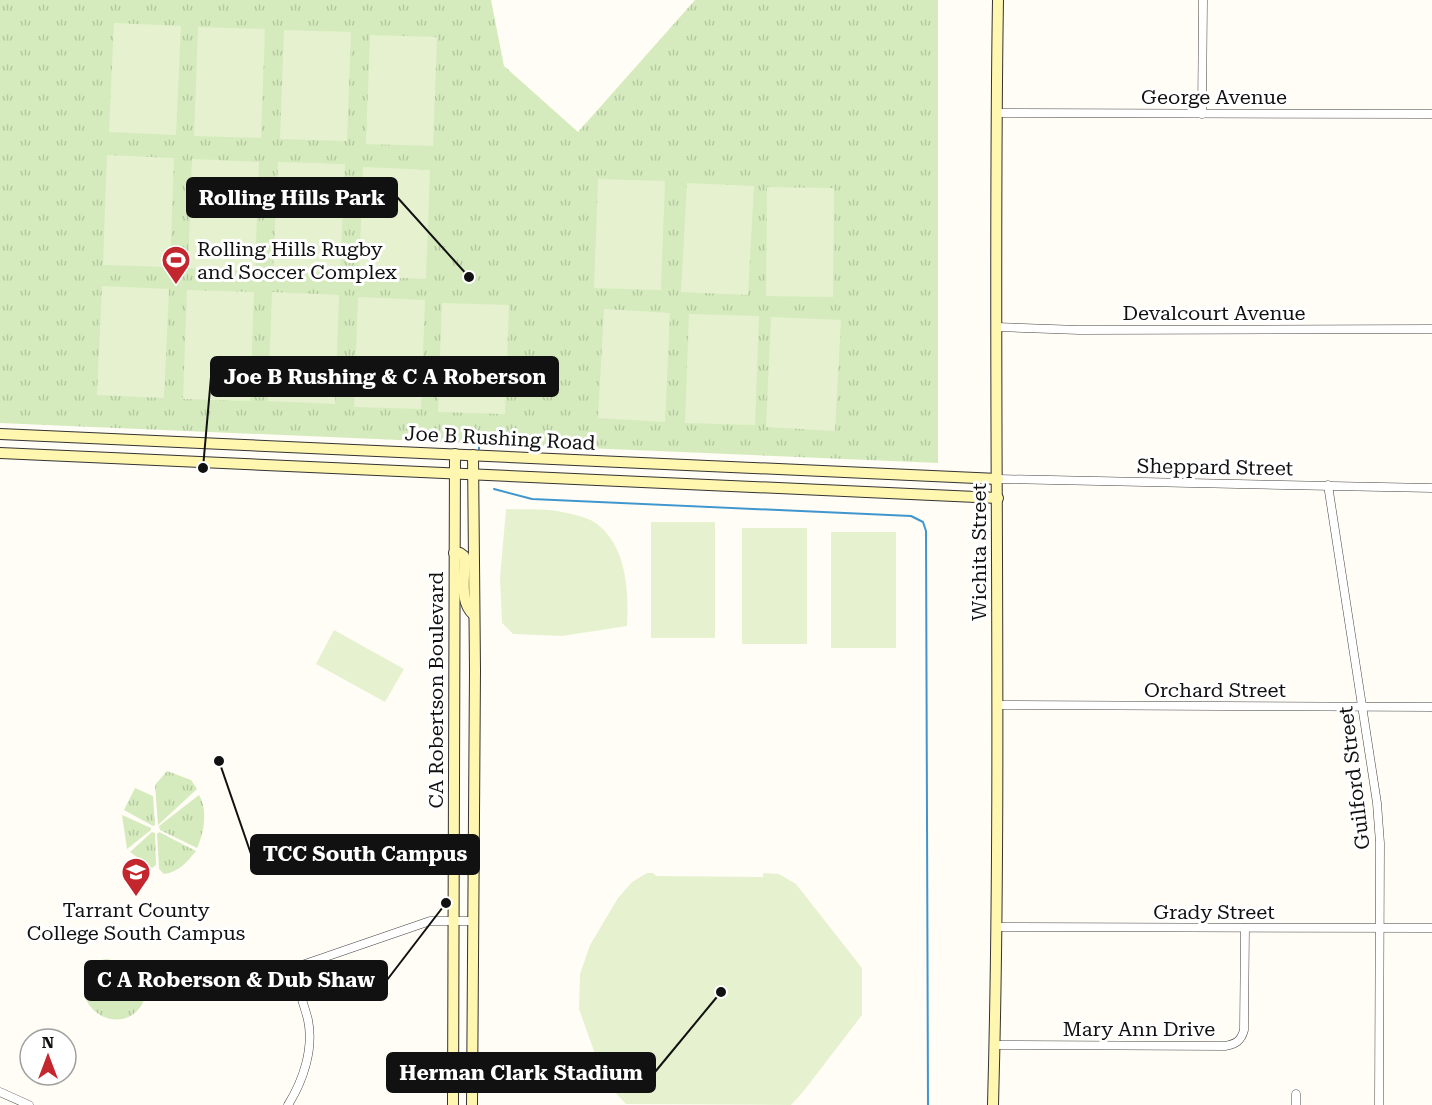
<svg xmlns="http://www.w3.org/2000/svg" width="1432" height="1105" viewBox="0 0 1432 1105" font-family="'Roboto Serif',serif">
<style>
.grass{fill:url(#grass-tufts)}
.pitch{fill:#e6f2cf}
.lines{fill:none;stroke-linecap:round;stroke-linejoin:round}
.stream{stroke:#3f96cf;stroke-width:2}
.street-casing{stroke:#444;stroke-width:9}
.secondary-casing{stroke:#333;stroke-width:12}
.street{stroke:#fff;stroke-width:8}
.secondary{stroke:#fff6b0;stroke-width:10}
.labels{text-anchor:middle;stroke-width:6;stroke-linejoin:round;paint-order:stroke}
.street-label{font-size:20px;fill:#111;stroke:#fff}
.poi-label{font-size:20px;fill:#111;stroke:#fff;text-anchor:start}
.leader{fill:none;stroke:#111;stroke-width:2}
.callout-dot{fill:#111;stroke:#fff;stroke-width:2}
.callout{fill:#111;stroke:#111;stroke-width:2}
.callout-label{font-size:21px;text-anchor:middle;font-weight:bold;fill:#fff}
</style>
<defs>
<pattern id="grass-tufts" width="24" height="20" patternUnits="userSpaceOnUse" patternTransform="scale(1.5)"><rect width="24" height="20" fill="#d5ebbd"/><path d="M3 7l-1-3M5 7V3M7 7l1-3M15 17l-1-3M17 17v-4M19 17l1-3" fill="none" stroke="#b6c8a1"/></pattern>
</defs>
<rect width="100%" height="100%" fill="#fffdf5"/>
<g class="grass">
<path d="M0,0H491L504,66L578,132L695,0H938V463L0,423Z"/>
<path d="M167,771L191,780L197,789L158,825L155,785Z"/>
<path d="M135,788L153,796L155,825L153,826L124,810Z"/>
<path d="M199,795C208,810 204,833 197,848L160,830L159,826Z"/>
<path d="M122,815L151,828V830L127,849Z"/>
<path d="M152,832L155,833L156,865L152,868L130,852Z"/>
<path d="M159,832L196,851C187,862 179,872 164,874L159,869L157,834Z"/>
<path d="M106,959C124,962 122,968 131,982C138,994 152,996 136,1012C112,1034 70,1004 89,973C94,965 97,961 106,959Z"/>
</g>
<g class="pitch">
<path d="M114,23L181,26L176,135L109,132Z"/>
<path d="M198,27L265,29L261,138L194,136Z"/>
<path d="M284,30L351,32L347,141L280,139Z"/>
<path d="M370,35L437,37L433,146L366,144Z"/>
<path d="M107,155L174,158L170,267L103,265Z"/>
<path d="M192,159L259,162L255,271L188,268Z"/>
<path d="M278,162L345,164L340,273L273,271Z"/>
<path d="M363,167L430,170L426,279L359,276Z"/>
<path d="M598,179L665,181L661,290L594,288Z"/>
<path d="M687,183L754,186L748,295L681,292Z"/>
<path d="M767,187L834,188L833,297L766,296Z"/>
<path d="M102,286L169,289L164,398L97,395Z"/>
<path d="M187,290L254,292L250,401L183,399Z"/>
<path d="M272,292L339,295L335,404L268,401Z"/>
<path d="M358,297L425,300L421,409L354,407Z"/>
<path d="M442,303L509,305L505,414L438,412Z"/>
<path d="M604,309L670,313L665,422L598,418Z"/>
<path d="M689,314L759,316L755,425L685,423Z"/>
<path d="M771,317L841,320L835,431L766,427Z"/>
<path d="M506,509C525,510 548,508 567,513C576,515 590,518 597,524C627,547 629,592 627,626L562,636L513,634L502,623L500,578Z"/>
<rect x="651" y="522" width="64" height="116"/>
<rect x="742" y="528" width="65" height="116"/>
<rect x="831" y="532" width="65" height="116"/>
<path d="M334,630L404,669L385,702L316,664Z"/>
<path d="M647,873H653L656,876L763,877V873L779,874L796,884L862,968V1015L803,1092L791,1105L626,1104L605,1082L579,1009L580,974L590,945L618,898L632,882Z"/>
</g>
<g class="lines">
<g class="stream">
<path d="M479,449V436"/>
<path d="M494,489L532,499L911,516L923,522L926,531L928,1105"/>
</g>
<g class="street-casing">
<g id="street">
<path d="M996,113L1432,114"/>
<path d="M1202,114L1203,0"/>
<path d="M997,327L1079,330L1432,329"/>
<path d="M998,479L1432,488"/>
<path d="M1328,485L1377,803L1380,843L1379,1105"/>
<path d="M997,705L1432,707"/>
<path d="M996,927L1432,928"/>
<path d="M995,1045L1225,1046C1236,1044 1241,1041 1244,1030L1245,928"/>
<path d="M0,1092L29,1105"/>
<path d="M1296,1094V1105"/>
<path d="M288,1105C303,1081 314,1049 308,1020C304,1003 296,988 298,970L305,964L430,921H472"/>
</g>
</g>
<g class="secondary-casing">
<g id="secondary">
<path d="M0,434L998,479"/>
<path d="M0,453L998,498"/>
<path d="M454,553H460L464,556C466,575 458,602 474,615"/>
<path d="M453,1105C454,888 455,671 455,454"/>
<path d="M472,1105L475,670L473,455"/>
<path d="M993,1105C1003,737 992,368 998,0"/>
</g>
</g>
<use href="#street" class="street"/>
<use href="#secondary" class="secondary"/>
</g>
<defs>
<g id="stadium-pin" transform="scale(1.5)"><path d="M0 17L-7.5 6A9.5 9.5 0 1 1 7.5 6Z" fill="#c4262e" stroke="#fff"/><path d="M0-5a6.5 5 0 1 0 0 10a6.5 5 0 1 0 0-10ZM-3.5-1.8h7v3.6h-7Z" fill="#fff"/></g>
<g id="university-pin" transform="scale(1.5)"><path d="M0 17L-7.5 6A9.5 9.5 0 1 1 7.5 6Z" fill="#c4262e" stroke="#fff"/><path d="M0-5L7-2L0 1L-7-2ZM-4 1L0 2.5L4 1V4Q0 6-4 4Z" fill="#fff"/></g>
</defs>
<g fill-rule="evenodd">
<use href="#stadium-pin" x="176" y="260"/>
<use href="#university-pin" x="136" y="872"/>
</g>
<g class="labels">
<g class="street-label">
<text x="1214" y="104">George Avenue</text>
<text x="1214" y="320">Devalcourt Avenue</text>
<text transform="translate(500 438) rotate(3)" y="7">Joe B Rushing Road</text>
<text transform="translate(1215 467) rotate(1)" y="7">Sheppard Street</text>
<text transform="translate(979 552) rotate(-90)" y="7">Wichita Street</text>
<text transform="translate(436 690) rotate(-90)" y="7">CA Robertson Boulevard</text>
<text x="1215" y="697">Orchard Street</text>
<text transform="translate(1354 778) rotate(-97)" y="7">Guilford Street</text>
<text x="1214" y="919">Grady Street</text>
<text x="1139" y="1036">Mary Ann Drive</text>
</g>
<g class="poi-label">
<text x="197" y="256">Rolling Hills Rugby<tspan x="197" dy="23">and Soccer Complex</tspan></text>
<text x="136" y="917" text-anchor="middle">Tarrant County<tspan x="136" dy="23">College South Campus</tspan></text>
</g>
</g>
<path class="leader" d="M469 277L397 197M203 468L211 377M219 761L251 854M446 903L387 980M721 992L655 1072"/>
<g class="callout-dot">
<circle cx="469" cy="277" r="6"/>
<circle cx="203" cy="468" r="6"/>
<circle cx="219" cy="761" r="6"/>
<circle cx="446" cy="903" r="6"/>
<circle cx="721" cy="992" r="6"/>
</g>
<g class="callout">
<rect x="187" y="178" width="210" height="39" rx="6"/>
<rect x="211" y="357" width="347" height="39" rx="6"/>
<rect x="251" y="835" width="228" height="39" rx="6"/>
<rect x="85" y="961" width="302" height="39" rx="6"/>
<rect x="387" y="1053" width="268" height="39" rx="6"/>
</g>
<g class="callout-label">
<text x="292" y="205">Rolling Hills Park</text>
<text x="385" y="384">Joe B Rushing &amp; C A Roberson</text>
<text x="365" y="861">TCC South Campus</text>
<text x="236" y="987">C A Roberson &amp; Dub Shaw</text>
<text x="521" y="1080">Herman Clark Stadium</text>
</g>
<g transform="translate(48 1057)"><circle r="28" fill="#ffffff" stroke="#a0a0a0" stroke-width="1.5"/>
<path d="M0-4.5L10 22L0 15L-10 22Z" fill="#c4262e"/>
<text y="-9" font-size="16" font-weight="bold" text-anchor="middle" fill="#111111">N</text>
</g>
</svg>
